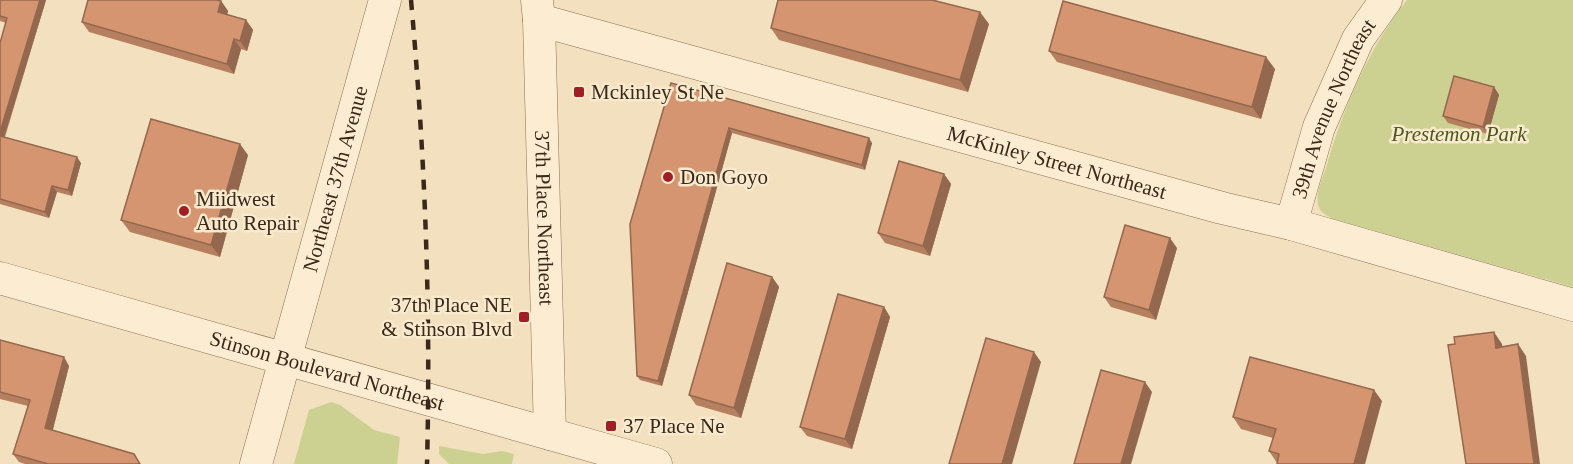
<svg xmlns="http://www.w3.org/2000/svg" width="1573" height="464" viewBox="0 0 1573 464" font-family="'Times New Roman',serif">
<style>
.green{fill:#ccd191}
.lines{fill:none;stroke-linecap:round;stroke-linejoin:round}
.minor-casing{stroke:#8c6f55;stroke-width:33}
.minor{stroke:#fcedd2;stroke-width:32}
.rail{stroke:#3a281b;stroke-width:4.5;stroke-dasharray:10 10;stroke-linecap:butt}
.wall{fill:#b68060}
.shaded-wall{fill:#94684e}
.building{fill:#d49570;stroke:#94684e;stroke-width:1.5}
.poi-dot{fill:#a01f26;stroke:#f9eace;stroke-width:2}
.labels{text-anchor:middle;stroke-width:5;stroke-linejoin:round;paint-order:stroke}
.poi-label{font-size:21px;fill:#3a281b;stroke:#f9eace;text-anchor:start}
.street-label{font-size:21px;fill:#3a281b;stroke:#f9eace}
.park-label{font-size:21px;font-style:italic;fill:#4c5820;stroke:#f9eace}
</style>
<rect width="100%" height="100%" fill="#f2e0be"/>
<g class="green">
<path d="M1407,0H1573V287L1333,219C1326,215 1319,212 1318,204C1316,192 1322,179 1326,168C1343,109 1368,49 1407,0Z"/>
<path d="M331,402L340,405L374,430L400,437L397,464H294L309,410Z"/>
<path d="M439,446L483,454L502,451L514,454L512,464H449L439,454Z"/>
</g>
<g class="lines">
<g class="minor-casing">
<g id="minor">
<path id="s1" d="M537,0L539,20L550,434"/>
<path id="s2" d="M539,20L1222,208L1291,224L1573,305"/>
<path id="s3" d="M1291,224L1319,127L1358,39L1386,0"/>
<path id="s4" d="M0,278L656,464"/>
<path id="s5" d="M256,464L385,0"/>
</g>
</g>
<use href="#minor" class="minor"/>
<path class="rail" d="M411,0C425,155 431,309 427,464"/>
</g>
<g class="wall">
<path d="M0,0H46L5,137L81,163L72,196L57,192L49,218L0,204V43L6,23L0,21Z"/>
<path d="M87,0H217L221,1L228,11L227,15L246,20L253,30L247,51L241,49L234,74L89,32L82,22L88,2Z"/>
<path d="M989,24L968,92L779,40L771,28Z"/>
<path d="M1049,51L1275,69L1261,119L1057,62Z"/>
<path d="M671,83L872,143L865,170L732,133L662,386L640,380L637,376Z"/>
<path d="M1494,87L1499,95L1488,134L1448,123L1443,116Z"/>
<path d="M248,155L220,257L130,232L121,220Z"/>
<path d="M944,174L951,184L930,256L885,243L878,233Z"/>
<path d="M1177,248L1156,320L1111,307L1104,297Z"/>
<path d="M772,277L779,287L741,418L696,405L689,395Z"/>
<path d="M884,307L890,317L852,449L807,436L800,427Z"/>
<path d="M0,340L69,366L53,430L141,464H25L19,462L13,454L28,406L0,399Z"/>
<path d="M1382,401L1277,463L1269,451L1273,438L1241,429L1233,417Z"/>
</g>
<g class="shaded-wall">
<path d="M40,0H46L3,141L0,137V132Z"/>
<path d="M221,1L228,11L225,22L218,12Z"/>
<path d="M980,12L989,24L968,92L960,80Z"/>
<path d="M246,20L253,30L247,51L240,41Z"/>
<path d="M234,39L241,49L234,74L227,64Z"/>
<path d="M1266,57L1275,69L1261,119L1252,107Z"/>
<path d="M1494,87L1499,95L1488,134L1483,127Z"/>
<path d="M729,128L732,133L662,386L658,381Z"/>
<path d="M869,138L872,143L865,170L862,165Z"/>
<path d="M240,144L248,155L220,257L211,245Z"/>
<path d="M77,157L81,163L72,196L68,190Z"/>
<path d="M944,174L951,184L930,256L923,246Z"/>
<path d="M52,186L57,192L49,218L45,212Z"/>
<path d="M1170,238L1177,248L1156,320L1149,310Z"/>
<path d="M772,277L779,287L741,418L734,408Z"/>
<path d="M884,307L890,317L852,449L845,439Z"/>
<path d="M1494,332L1502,344L1504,360L1496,348Z"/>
<path d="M1518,344L1526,356L1540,464H1534Z"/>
<path d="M1034,352L1041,362L1012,464H1002Z"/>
<path d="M64,357L69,366L51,436L45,428Z"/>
<path d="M1145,382L1152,392L1131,464H1121Z"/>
<path d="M1374,390L1382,401L1365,464H1354Z"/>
</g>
<g class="building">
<path d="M0,0H40L0,132V43L7,18L0,16Z"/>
<path d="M88,0H217L221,1L218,12L246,20L240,41L234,39L227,64L82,22Z"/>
<path d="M778,0H932L980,12L960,80L771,28Z"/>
<path d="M1063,1L1266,57L1252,107L1049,51Z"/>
<path d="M1454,76L1494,87L1483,127L1443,116Z"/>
<path d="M671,83L869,138L862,165L729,128L658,381L637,376L630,224Z"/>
<path d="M151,119L240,144L211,245L121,220Z"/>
<path d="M0,136L77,157L68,190L52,186L45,212L0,199Z"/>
<path d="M899,161L944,174L923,246L878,233Z"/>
<path d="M1125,225L1170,238L1149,310L1104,297Z"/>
<path d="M727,263L772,277L734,408L689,395Z"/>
<path d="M838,294L884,307L845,439L800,427Z"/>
<path d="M1494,332L1496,348L1518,344L1534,464H1466L1448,345L1455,344L1454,337Z"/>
<path d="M986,338L1034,352L1002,464H949Z"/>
<path d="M0,340L64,357L45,428L134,454L140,464H48L13,454L30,400L0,392Z"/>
<path d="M1250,357L1374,390L1354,464H1277L1279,454L1269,451L1276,429L1233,417Z"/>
<path d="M1101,370L1145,382L1121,464H1074Z"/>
</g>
<g class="poi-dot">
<rect x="573" y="86" width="12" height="12" rx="3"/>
<circle cx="668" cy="177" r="6"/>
<circle cx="184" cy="211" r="6"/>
<rect x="518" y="311" width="12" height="12" rx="3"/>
<rect x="605" y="420" width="12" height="12" rx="3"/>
</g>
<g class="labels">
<g class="poi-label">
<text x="591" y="99">Mckinley St Ne</text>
<text x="680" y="184">Don Goyo</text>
<text x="196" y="206">Miidwest<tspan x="196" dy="24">Auto Repair</tspan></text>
<text x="512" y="312" text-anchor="end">37th Place NE<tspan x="512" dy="24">&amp; Stinson Blvd</tspan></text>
<text x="623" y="433">37 Place Ne</text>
</g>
<g class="street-label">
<text dy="7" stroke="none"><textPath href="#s3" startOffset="123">39th Avenue Northeast</textPath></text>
<text dy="7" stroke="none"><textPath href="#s2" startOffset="537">McKinley Street Northeast</textPath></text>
<text dy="7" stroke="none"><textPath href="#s5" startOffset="296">Northeast 37th Avenue</textPath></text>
<text dy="7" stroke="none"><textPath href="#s1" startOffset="218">37th Place Northeast</textPath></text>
<text dy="7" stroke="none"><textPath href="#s4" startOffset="340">Stinson Boulevard Northeast</textPath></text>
</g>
<g class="park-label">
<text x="1459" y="141">Prestemon Park</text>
</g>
</g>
</svg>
